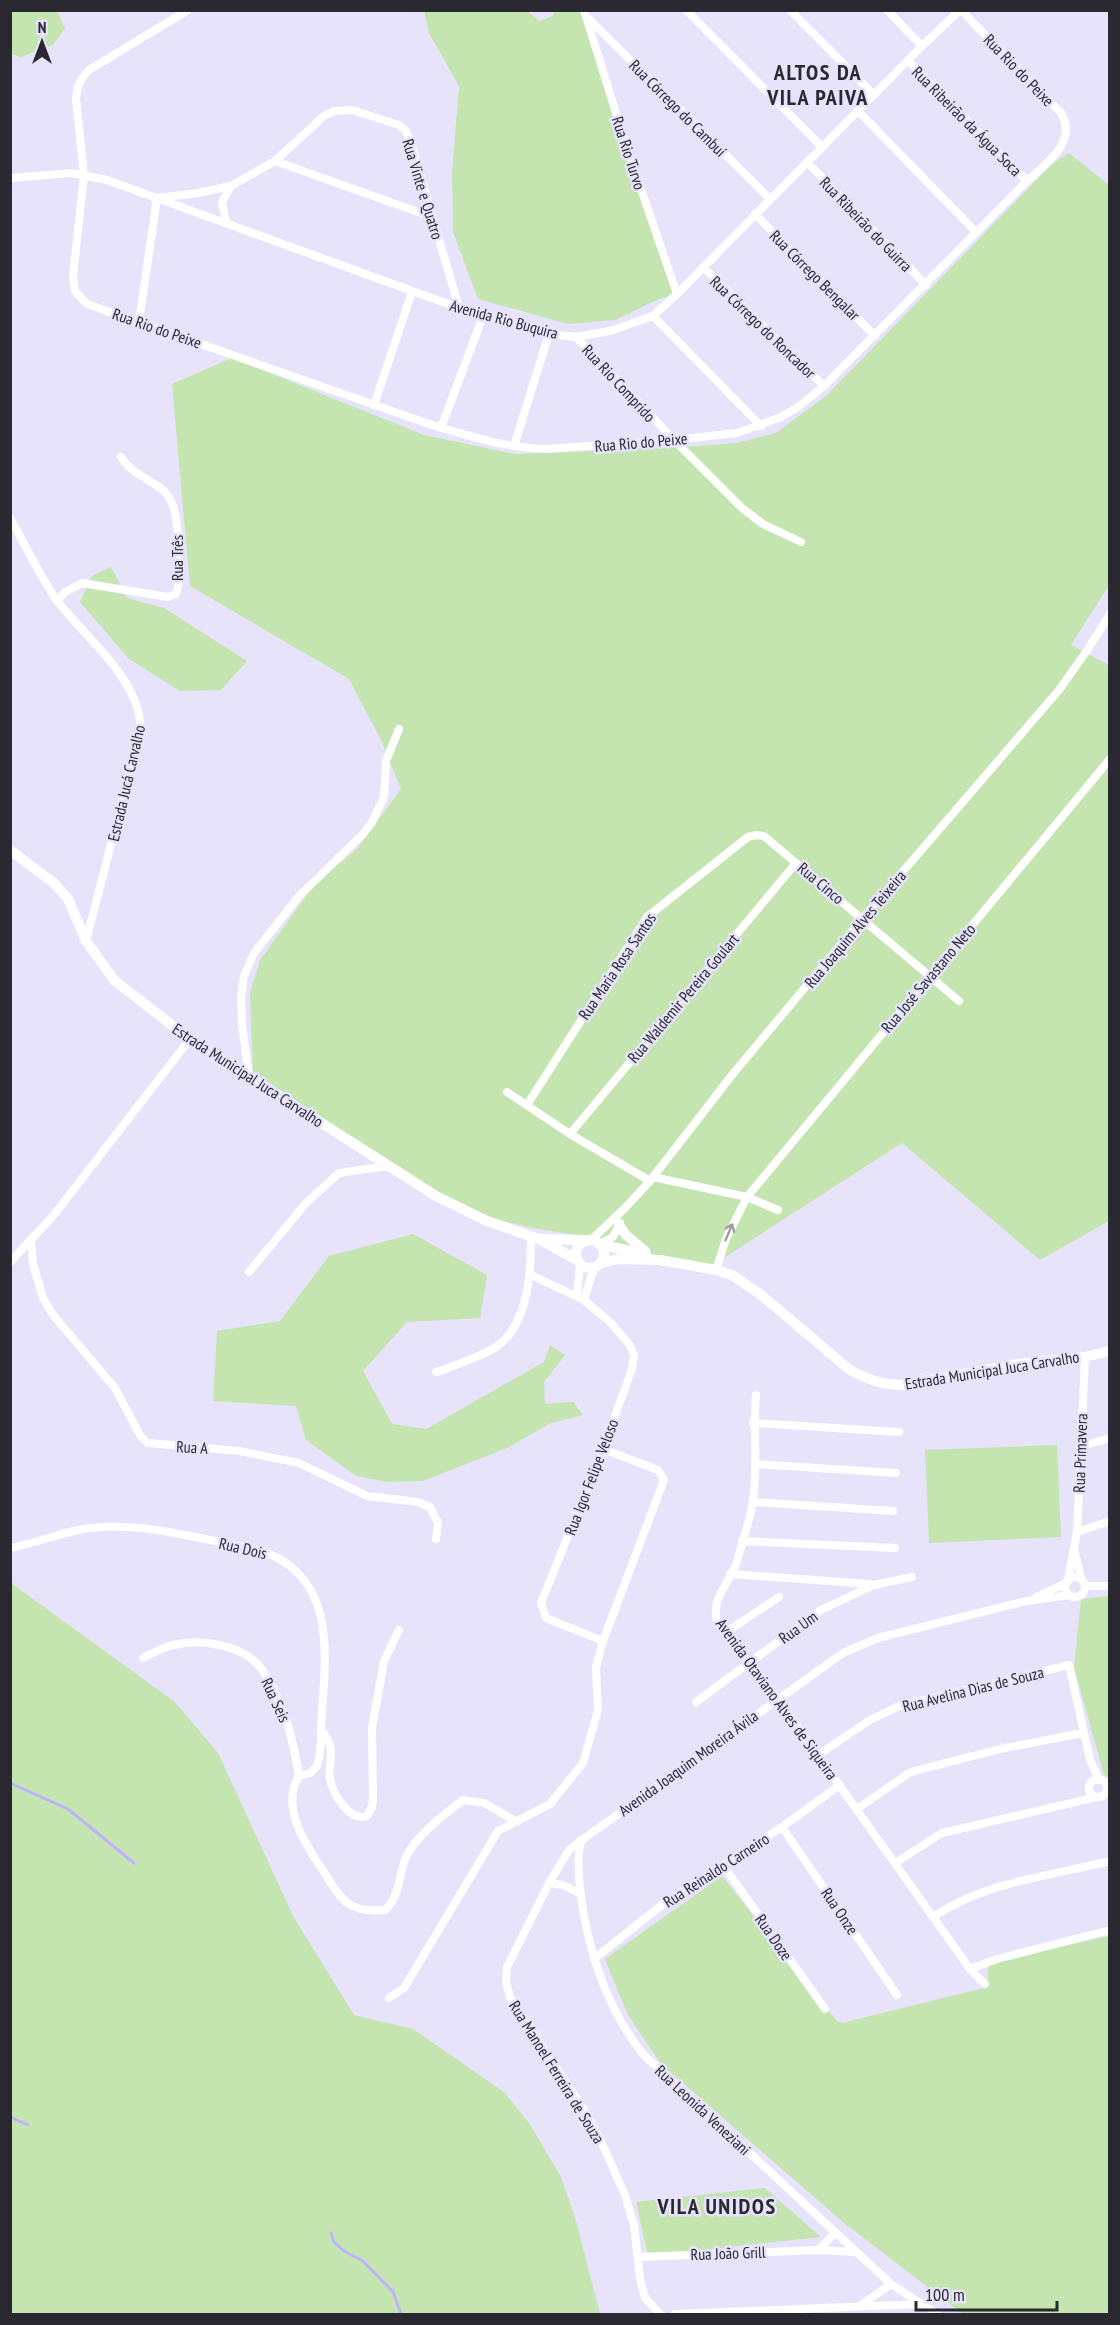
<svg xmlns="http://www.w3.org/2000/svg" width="1120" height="2325" viewBox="0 0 1120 2325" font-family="'PT Sans Narrow',sans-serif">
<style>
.green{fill:#c4e4b0}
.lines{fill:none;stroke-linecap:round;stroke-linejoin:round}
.stream{stroke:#bfb3fb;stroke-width:3}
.minor{stroke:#fff;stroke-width:8}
.tertiary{stroke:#fff;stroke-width:10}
.oneway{stroke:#9f9fa2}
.labels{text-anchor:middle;stroke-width:5;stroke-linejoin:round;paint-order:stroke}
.street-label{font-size:16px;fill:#2a2931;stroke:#e6e3fa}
.district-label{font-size:22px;font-weight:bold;letter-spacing:1.5px;fill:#2a2931;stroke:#e6e3fa}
</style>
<rect width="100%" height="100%" fill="#e6e3fa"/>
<g class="green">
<path d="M11,10L57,11L65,28L53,45L21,57L11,54Z"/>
<path d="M424,11H527L540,21L552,16L556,11H575L587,16L677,294L659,299L615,320L568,324L478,299L453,232L452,173L459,86L429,33Z"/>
<path d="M1069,153L1109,185V585L1071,645L1109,665V1221L1040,1260L902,1143L713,1265L645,1253L577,1235L533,1228L487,1217L439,1193L394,1165L253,1072L250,993L260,960L314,885L357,849L401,789L381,740L349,679L190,586L172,384L232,358L424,435L515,454L670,448L736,443L776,433L826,396L1052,164Z"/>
<path d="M111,567L127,598L164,608L247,661L221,690L180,691L129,659L80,602L92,576Z"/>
<path d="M413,1234L487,1275L480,1318L407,1322L363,1371L392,1424L426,1429L544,1362L550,1345L565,1355L544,1382L545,1404L573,1402L583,1415L551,1423L507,1448L423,1481L389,1482L356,1476L306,1440L296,1406L213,1401L217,1331L280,1321L329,1256Z"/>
<path d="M1057,1445L1061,1537L929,1543L925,1450Z"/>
<path d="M11,1583L175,1702L218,1753L293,1916L354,2015L413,2029L504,2092L529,2123L561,2177L575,2217L600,2314H11Z"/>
<path d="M1109,1596H1110L1109,1777L1104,1775L1074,1667L1081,1599Z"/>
<path d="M722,1876L837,2021L842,2023L988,1987V1963L1109,1936V2314H963L844,2223L661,2064L627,2013L605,1959Z"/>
<path d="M765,2188L821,2237L648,2256L636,2202Z"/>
</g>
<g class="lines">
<g class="stream">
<path d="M10,1783L68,1809L134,1863"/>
<path d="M10,2117L28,2125"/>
<path d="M331,2233L334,2242L344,2251L363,2261L393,2292L401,2314"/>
</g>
<g class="minor">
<path d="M188,10L89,70C80,79 77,86 76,99L84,175L73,276L75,291L87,304L426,423C465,435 505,448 546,449L674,440L737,433L781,417L798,407L824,386L1027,181C1046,164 1078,142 1061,113L961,10"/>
<path d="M584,10L626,145L677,294"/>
<path d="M686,10L822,147"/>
<path d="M790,10L874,95"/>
<path d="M887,10L922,46"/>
<path d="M589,19L770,199"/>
<path d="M908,61L1027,181"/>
<path d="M858,111L976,232"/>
<path d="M275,161L432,217"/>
<path d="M807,162L926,285"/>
<path d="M10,178L71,173L107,180L459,308L549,334L576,337L610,331L653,316L677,294L922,46L960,10"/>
<path d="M755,214L875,336"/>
<path d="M226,222L222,202L231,186"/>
<path d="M703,267L824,386"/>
<path d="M653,316L761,426"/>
<path d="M139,322L157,198L198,193L231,186L275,161L324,116L334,111L352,110L399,125L405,130L410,139L459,308"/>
<path d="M576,337L674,440L742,508L763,524L801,542"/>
<path d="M374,405L412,292"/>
<path d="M441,428L483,316"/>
<path d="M514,446L549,334"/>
<path d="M10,518C25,544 41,579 59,603C86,638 145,684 140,733L86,941"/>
<path d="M57,601L65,592L82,583L168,597L176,594L178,587C178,562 183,509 164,491C149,478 132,475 121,457"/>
<path d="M249,1077L242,1025L241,997L244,976L254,953L300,895L362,835L372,822L384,797L386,761L399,729"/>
<path d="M507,1092L570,1134L650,1181"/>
<path d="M527,1105L647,917L739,844L748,837L756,835L764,836L959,1001"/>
<path d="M570,1134L796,863"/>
<path d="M653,1177L747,1197L778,1210"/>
<path d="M591,1240L625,1208L650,1181L732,1075L863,918L1059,690L1086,652L1110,614"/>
<path d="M31,1242L33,1264L43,1298L53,1315L115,1388L141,1437L148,1443L239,1451L299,1463L367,1496L418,1502L430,1507L438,1523L436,1539"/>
<path d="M601,1243L613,1237L620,1223"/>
<path d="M10,1262L53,1216L190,1039"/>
<path d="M716,1270L726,1239L747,1197L1110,759"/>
<path d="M249,1272L306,1203L339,1173L388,1166"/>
<path d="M531,1275L584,1300L610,1322L630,1345L634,1356L632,1369L603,1449L541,1603L546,1618L603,1641"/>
<path d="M577,1296L580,1264"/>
<path d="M584,1300L594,1268"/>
<path d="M436,1372C456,1365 478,1358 496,1347C529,1324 531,1271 531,1236"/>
<path d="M756,1395C753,1430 758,1466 753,1501C750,1520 743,1540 738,1558C733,1581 710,1596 717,1622L778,1699L970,1969L985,1984"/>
<path d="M753,1423L899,1432"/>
<path d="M1079,1447L1110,1438"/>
<path d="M755,1464L896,1473"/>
<path d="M753,1502L893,1511"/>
<path d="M1077,1532L1110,1521"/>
<path d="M742,1541L895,1548"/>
<path d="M10,1548C37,1543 64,1531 91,1528C148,1522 203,1540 259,1550C334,1574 327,1647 322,1711C320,1728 323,1750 317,1766L310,1773L299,1776C293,1739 284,1702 263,1671C246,1645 201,1638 173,1645C163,1647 153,1653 143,1658"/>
<path d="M1075,1552L1081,1579"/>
<path d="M730,1574L870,1584"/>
<circle cx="1075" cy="1587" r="10"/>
<path d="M1068,1580L1077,1532L1085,1357"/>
<path d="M1085,1588L1087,1586H1110"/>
<path d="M1036,1597L1066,1583"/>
<path d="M725,1633L779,1597"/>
<path d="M696,1702L821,1610L874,1585L912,1577"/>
<path d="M321,1729C324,1734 329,1739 330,1746C333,1756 328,1768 330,1779C333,1794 349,1822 367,1816L372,1807L373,1798L372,1728L384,1661L399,1630"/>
<path d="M818,1755L870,1720L899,1706L1069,1665L1090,1760L1099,1780"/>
<path d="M299,1776C279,1808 308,1848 326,1875C332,1885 339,1897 349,1904C359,1911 374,1911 385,1910C401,1896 398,1874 407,1855C418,1834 444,1815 463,1800L484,1803L517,1822"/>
<circle cx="1098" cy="1788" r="9"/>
<path d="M857,1809L909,1773L918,1770L1000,1749L1083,1733"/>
<path d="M782,1827L897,1995"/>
<path d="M581,1840C577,1857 579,1873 580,1890C587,1948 607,2010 644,2055L891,2284L937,2314"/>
<path d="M895,1863L942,1833L1097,1797"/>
<path d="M723,1865L825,2009"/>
<path d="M549,1883L563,1885L581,1894"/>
<path d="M933,1917C984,1882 1050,1876 1110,1861"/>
<path d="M594,1959L663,1904L782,1827L840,1785"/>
<path d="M970,1969L997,1959L1110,1930"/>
<path d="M389,1998L404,1988L498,1831L550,1804L583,1763L598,1710L596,1667L603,1641L664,1480L658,1470L603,1449"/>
<path d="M818,2250L835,2233"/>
<path d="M638,2257L818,2250L854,2252"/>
<path d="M860,2306L891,2284"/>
<path d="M660,2314L645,2298L640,2279L634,2225L625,2195L601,2141L584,2110L510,1997L506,1983L507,1967L549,1883L569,1850L582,1840L843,1653L878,1638L1027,1601L1069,1595"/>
<path d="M675,2314L921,2304"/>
</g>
<g class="tertiary">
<path d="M10,850L54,883L68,899L86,941L115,981L190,1039L436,1196L487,1221L539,1239L577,1260"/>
<path d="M619,1225L626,1235L645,1251"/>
<path d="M541,1239L585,1240"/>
<circle cx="590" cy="1254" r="14"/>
<path d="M602,1245L646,1254"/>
<path d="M602,1263L618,1259L660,1260L716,1270L732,1275L760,1294L850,1370C866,1379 882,1385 901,1385L1019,1364L1085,1357L1110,1351"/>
</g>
</g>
<defs><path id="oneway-shaft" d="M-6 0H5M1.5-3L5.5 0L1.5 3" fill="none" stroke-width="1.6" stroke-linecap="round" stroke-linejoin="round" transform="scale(1.5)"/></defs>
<use class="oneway" href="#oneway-shaft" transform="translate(729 1232) rotate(-67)"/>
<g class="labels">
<g class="street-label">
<text transform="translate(1019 70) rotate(46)" y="6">Rua Rio do Peixe</text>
<text transform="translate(678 108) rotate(45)" y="6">Rua Córrego do Cambuí</text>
<text transform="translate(967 121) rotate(45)" y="6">Rua Ribeirão da Água Soca</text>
<text transform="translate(629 153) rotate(72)" y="6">Rua Rio Turvo</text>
<text transform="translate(423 189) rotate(73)" y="6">Rua Vinte e Quatro</text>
<text transform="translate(866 224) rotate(46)" y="6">Rua Ribeirão do Guirra</text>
<text transform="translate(815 275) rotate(45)" y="6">Rua Córrego Bengalar</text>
<text transform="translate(504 319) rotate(15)" y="6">Avenida Rio Buquira</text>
<text transform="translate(763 327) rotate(44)" y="6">Rua Córrego do Roncador</text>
<text transform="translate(157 328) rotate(19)" y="6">Rua Rio do Peixe</text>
<text transform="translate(619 383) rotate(47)" y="6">Rua Rio Comprido</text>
<text transform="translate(641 442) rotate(-5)" y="6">Rua Rio do Peixe</text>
<text transform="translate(177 558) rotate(-90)" y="6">Rua Três</text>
<text transform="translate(126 783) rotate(-77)" y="6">Estrada Jucá Carvalho</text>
<text transform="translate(821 883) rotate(40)" y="6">Rua Cinco</text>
<text transform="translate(855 929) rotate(-50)" y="6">Rua Joaquim Alves Teixeira</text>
<text transform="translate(617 966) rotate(-56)" y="6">Rua Maria Rosa Santos</text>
<text transform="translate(928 978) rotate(-50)" y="6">Rua José Savastano Neto</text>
<text transform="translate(683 998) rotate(-50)" y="6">Rua Waldemir Pereira Goulart</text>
<text transform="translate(248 1075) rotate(33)" y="6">Estrada Municipal Juca Carvalho</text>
<text transform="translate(992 1370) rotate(-9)" y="6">Estrada Municipal Juca Carvalho</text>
<text transform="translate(192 1447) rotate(3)" y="6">Rua A</text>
<text transform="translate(1080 1453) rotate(-88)" y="6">Rua Primavera</text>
<text transform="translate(591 1477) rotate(-69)" y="6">Rua Igor Felipe Veloso</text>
<text transform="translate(243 1548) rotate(13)" y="6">Rua Dois</text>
<text transform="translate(798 1627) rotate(-36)" y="6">Rua Um</text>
<text transform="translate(973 1689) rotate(-14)" y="6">Rua Avelina Dias de Souza</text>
<text transform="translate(777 1699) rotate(54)" y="6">Avenida Otaviano Alves de Siqueira</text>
<text transform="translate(276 1700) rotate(65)" y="6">Rua Seis</text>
<text transform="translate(688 1763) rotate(-36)" y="6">Avenida Joaquim Moreira Ávila</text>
<text transform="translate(716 1870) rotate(-33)" y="6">Rua Reinaldo Carneiro</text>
<text transform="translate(840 1911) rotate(56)" y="6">Rua Onze</text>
<text transform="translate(774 1937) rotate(55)" y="6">Rua Doze</text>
<text transform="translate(557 2072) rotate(58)" y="6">Rua Manoel Ferreira de Souza</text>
<text transform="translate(703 2110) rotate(43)" y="6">Rua Leonida Veneziani</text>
<text transform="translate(728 2253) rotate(-2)" y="6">Rua João Grill</text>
</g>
<g class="district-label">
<text x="818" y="80">ALTOS DA<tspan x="818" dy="25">VILA PAIVA</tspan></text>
<text x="717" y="2214">VILA UNIDOS</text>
</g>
</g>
<rect width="1120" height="2325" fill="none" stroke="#2a2931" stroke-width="24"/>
<g transform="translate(42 42)" stroke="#e6e3fa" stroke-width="4.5" paint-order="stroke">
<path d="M0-4.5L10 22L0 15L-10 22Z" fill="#2a2931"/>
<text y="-9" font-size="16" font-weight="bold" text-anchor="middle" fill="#2a2931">N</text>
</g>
<path d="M916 2301v9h141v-9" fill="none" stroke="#2a2931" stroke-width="3"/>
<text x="925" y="2301" font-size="18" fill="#2a2931" stroke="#e6e3fa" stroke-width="4.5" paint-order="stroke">100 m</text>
</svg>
